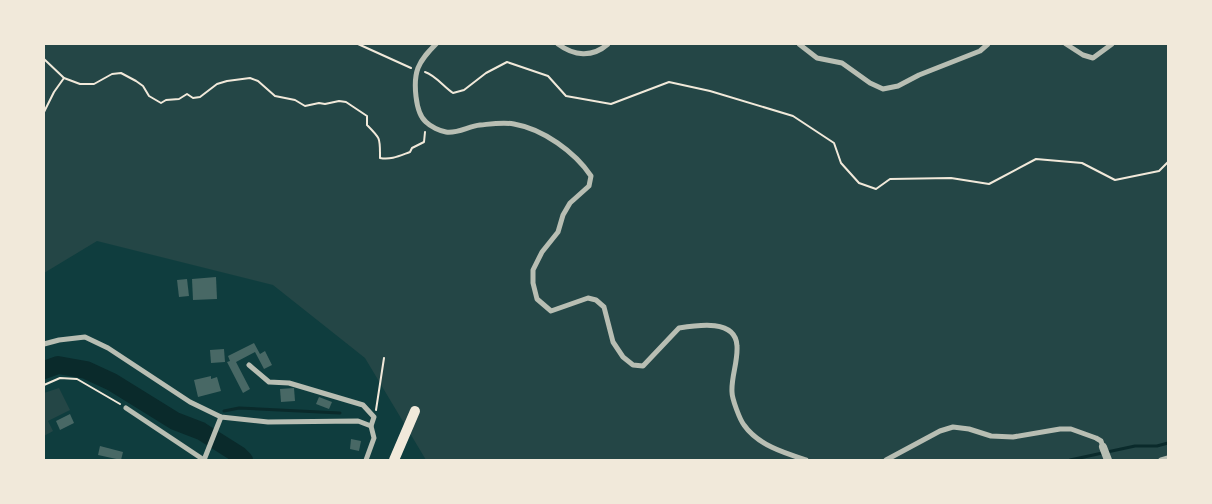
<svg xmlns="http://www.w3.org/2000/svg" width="1212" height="504" viewBox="0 0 1212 504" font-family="Overpass,sans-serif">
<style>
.green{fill:#244646}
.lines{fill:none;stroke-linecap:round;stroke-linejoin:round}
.stream{stroke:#0a2a2b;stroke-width:3}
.river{stroke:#0a2a2b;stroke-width:18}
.building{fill:#486865}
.path{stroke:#f1e9da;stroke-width:2}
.minor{stroke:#b8beb3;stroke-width:5}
.tertiary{stroke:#b8beb3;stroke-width:8}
.primary{stroke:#f1e9da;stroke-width:10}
</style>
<rect width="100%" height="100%" fill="#0f3d3e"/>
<g class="green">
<path d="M44,44H1168V460H426L365,358L273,285L97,241L44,273Z"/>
<path d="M59,388L70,410L48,421L53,431L44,436V393Z"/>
</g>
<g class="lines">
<g class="stream">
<path d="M224,411L239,408L340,413"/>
<path d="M201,431L204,425"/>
<path d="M1070,460L1135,446H1157L1168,443"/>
</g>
<path class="river" d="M44,370L58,365L86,370L112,382L175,421L201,431L239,455L244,460"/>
</g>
<g class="building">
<path d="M216,277L217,299L193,300L192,279Z"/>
<path d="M187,279L189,296L179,297L177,280Z"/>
<path d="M254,343L260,354L265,351L272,365L264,369L255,352L236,362L250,389L243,393L227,362L230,361L228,356Z"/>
<path d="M224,349L225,362L211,363L210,350Z"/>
<path d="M211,376V379L217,377L221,391L198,397L194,380Z"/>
<path d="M294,388L295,401L281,402L280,389Z"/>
<path d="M319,397L332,402L329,409L316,404Z"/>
<path d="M70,414L74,423L60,430L56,421Z"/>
<path d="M351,439L361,441L359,451L350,449Z"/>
<path d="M100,446L123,452L121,460L98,455Z"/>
</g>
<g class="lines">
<g class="path">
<path d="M358,44L411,68"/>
<path d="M44,59L64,78L80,84H94L112,74L121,73L136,81L143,86L149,96L161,103L166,100L179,99L187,94L193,98L200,97L217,84L227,81L250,78L258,81L275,96L295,100L305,106L319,103L325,104L339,101L346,102L367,116V125C381,139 380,138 380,158C391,160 399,156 410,152L412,148L424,142L425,132"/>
<path d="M425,72C435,75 444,87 453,93L464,90L486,73L507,62L548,76L566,96L611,104L669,82L710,91L793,116L834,143L841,163L859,183L876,189L890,179L951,178L989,184L1036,159L1082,163L1115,180L1159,171L1168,162"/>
<path d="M44,112L54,92L64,78"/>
<path d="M44,385L60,378L77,379L120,404"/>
<path d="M376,410L384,358"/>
</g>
<g class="minor">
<path d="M436,44C429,51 422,58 418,68C413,81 415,113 426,122C431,127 440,131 446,132C457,134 469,126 480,125C491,124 503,122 514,124C543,129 575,152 591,176L589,186L570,203L563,215L558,232L542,252L533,270V283L537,299L551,311L588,298L596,300L604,307L613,342L623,357L633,365L643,366L679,328C698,325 736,319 737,346C738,362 731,377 732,392C732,399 740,420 744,425C758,445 784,453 806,460"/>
<path d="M558,44C574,56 592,58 608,44"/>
<path d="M799,44L817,58L842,63L870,83L883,89L898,86L919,75L980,51L988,44"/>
<path d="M1066,44L1083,55L1093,58L1112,44"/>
<path d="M44,344L59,340L85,337L108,348L190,402L221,417L268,422L358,421L371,426L374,438L366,460"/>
<path d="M249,365L269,382L289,383L363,405L374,417L371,426"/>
<path d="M126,408L204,460"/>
<path d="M204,460L221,417"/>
<path d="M886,460L940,431L953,427L969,429L991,436L1013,437L1060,429H1071L1096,438L1101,441L1103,447"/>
<path d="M1161,460L1168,458"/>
</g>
<path class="tertiary" d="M1103,447L1108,460"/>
<path class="primary" d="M394,460L415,411"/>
</g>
<rect width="1212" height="504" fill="none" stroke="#f1e9da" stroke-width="90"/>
</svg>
